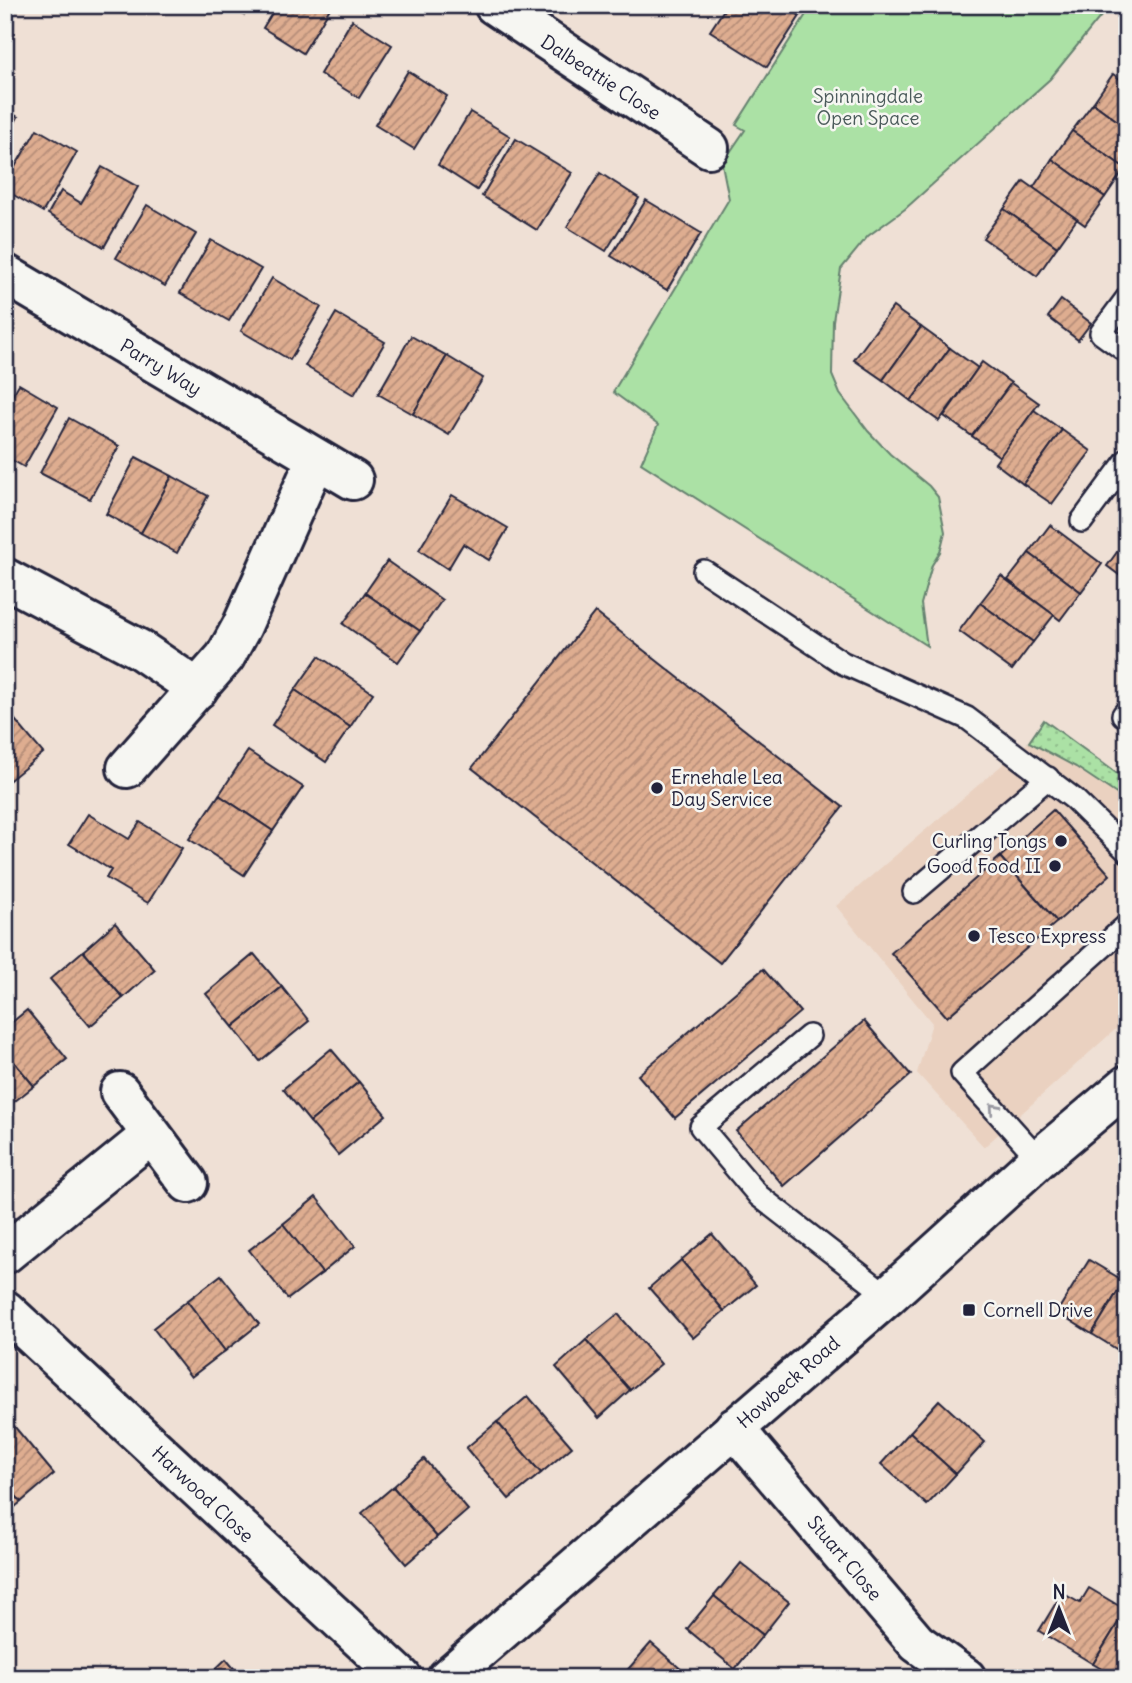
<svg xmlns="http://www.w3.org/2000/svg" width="1132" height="1683" viewBox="0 0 1132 1683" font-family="Delius,sans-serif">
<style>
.built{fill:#ead1c0}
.grass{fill:url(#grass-dots);stroke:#668270;stroke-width:2}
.park{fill:#abe1a5;stroke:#668270;stroke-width:2}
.building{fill:url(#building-hatch);stroke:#22223b;stroke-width:2}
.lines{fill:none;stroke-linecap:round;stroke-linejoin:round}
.service-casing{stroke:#22223b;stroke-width:26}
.minor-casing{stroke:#22223b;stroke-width:44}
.service{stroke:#f6f6f2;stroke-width:21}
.minor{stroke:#f6f6f2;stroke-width:38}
.oneway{stroke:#9797a0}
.poi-dot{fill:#22223b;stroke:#f6f6f2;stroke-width:2.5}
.labels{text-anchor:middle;stroke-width:5;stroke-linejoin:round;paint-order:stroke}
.street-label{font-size:19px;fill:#22223b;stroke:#f6f6f2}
.park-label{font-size:19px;fill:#4b5b5b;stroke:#f6f6f2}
.poi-label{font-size:19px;fill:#22223b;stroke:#f6f6f2;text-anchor:start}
</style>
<defs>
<pattern id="grass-dots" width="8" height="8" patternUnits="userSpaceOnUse" patternTransform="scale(1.75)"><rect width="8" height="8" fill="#abe1a5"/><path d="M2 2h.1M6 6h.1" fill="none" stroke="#93c18f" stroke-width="1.8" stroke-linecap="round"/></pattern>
<pattern id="building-hatch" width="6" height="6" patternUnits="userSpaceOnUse" patternTransform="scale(1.75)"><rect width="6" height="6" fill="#dead90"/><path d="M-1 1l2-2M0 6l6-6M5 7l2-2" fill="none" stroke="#b48c77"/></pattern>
</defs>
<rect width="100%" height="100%" fill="#efe0d5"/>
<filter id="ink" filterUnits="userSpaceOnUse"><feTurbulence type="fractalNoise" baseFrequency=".0143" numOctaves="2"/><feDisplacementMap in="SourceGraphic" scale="14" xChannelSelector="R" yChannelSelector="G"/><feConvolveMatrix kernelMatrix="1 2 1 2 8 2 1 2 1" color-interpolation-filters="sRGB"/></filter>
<g filter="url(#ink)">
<path class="built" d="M1029,742L1076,767L1127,801V1019L984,1147L917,1073L932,1023L836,906Z"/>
<path class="grass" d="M1044,720L1127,781V801L1076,767L1029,742Z"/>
<path class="park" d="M812,5H1110L1050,79L905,209L868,236L841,269L833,321L832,375L840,394L868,431L890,454L929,486L938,497L945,532L940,552L932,565L921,604L927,646L641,463L658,425L613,392L729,199L722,164L745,130L736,125Z"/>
<g class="building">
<path d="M228,5H250L244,15Z"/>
<path d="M277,5H332L303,53L263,28Z"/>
<path d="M727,5H783L800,16L767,67L710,31Z"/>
<path d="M352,20L392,45L359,98L320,74Z"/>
<path d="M408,71L447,96L414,149L375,125Z"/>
<path d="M1113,74L1127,84V128L1093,103Z"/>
<path d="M1093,103L1127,128L1125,168L1072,131Z"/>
<path d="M5,110L18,117L5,141Z"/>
<path d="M470,112L510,136L477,190L438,165Z"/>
<path d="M37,129L77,152L43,212L5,190V184Z"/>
<path d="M1072,131L1125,168L1105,197L1052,159Z"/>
<path d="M516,139L572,173L537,230L482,196Z"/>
<path d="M1052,159L1105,197L1085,225L1033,188Z"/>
<path d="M102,167L138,187L104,247L48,214L61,191L81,203Z"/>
<path d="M600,173L639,198L606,251L567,227Z"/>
<path d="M1024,181L1077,219L1057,247L1004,209Z"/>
<path d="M646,200L701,233L667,290L611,256Z"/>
<path d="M147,205L196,234L165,286L116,258Z"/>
<path d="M1004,209L1057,247L1037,276L983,238Z"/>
<path d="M211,240L261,269L229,321L180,293Z"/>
<path d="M272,278L321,307L290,360L241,331Z"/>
<path d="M1061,300L1091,323L1078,340L1048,317Z"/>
<path d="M893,307L921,327L883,380L854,360Z"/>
<path d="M336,313L385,342L354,395L305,366Z"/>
<path d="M921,327L950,348L911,401L883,380Z"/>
<path d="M411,336L447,356L413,414L378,394Z"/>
<path d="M950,348L978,368L939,421L911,401Z"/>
<path d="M447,356L483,378L449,435L413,414Z"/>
<path d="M982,362L1011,383L972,436L944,416Z"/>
<path d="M1011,383L1039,403L1000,457L972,436Z"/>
<path d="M19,384L58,407L24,467L5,456V408Z"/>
<path d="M1034,410L1062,430L1023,484L995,463Z"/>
<path d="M69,418L119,446L90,499L40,473Z"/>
<path d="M1062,430L1091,451L1052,504L1023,484Z"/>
<path d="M136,457L172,476L141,533L106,514Z"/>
<path d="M172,476L208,496L177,553L141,533Z"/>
<path d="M452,495L508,528L489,560L463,544L448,569L419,550Z"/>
<path d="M1050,525L1102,564L1081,592L1029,553Z"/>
<path d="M1127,538V581L1107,566Z"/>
<path d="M1029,553L1081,592L1060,620L1008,580Z"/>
<path d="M387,561L442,600L420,631L365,593Z"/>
<path d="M1001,576L1054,615L1033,642L980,603Z"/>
<path d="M365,593L420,631L398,662L343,624Z"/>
<path d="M980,603L1033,642L1012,670L959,631Z"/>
<path d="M595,612L843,807L720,963L472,768Z"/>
<path d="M319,656L373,693L350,727L295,690Z"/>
<path d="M295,690L350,727L326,762L272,725Z"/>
<path d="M5,708L43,753L5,784Z"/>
<path d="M248,751L303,787L273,831L219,795Z"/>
<path d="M219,795L273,831L244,875L189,839Z"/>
<path d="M1053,810L1110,875L1057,922L1000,857Z"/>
<path d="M88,814L129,839L140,822L182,848L148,903L106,878L111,870L69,844Z"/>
<path d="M1000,857L1057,922L947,1017L891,953Z"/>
<path d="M115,923L155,970L123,998L83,951Z"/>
<path d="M83,951L123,998L90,1026L50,979Z"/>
<path d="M254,954L282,987L233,1027L206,994Z"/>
<path d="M763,969L800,1012L675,1118L638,1075Z"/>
<path d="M282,987L309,1021L260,1061L233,1027Z"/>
<path d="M27,1010L67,1059L34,1086L5,1051V1028Z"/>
<path d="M864,1021L911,1075L784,1186L736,1131Z"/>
<path d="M331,1049L359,1082L310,1122L283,1089Z"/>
<path d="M5,1051L34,1086L5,1109Z"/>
<path d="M359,1082L386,1115L338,1155L310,1122Z"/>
<path d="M316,1197L355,1246L322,1273L283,1224Z"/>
<path d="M283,1224L322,1273L288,1299L249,1250Z"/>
<path d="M712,1234L756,1285L724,1311L681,1260Z"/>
<path d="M681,1260L724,1311L693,1338L649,1288Z"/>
<path d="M1089,1260L1124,1281L1092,1334L1057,1312Z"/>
<path d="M221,1275L259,1324L225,1351L187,1301Z"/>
<path d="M1124,1281L1127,1282L1126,1355L1092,1334Z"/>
<path d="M187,1301L225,1351L191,1377L153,1328Z"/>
<path d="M618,1314L661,1364L630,1390L586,1340Z"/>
<path d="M586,1340L630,1390L599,1418L556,1367Z"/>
<path d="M528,1396L572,1447L541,1473L497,1422Z"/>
<path d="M939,1400L985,1442L956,1474L910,1432Z"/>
<path d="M497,1422L541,1473L509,1499L466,1448Z"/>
<path d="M14,1426L54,1474L21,1502L5,1483V1434Z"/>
<path d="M910,1432L956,1474L927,1505L881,1464Z"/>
<path d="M424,1459L468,1510L437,1537L393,1487Z"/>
<path d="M5,1483L21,1502L5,1515Z"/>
<path d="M393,1487L437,1537L406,1564L362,1513Z"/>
<path d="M741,1563L789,1602L763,1635L714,1596Z"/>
<path d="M1089,1588L1126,1610L1093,1664L1039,1631L1062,1593L1080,1603Z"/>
<path d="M714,1596L763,1635L735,1669L687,1629Z"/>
<path d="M1126,1610L1127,1678H1117L1093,1664Z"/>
<path d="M651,1643L691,1678H626L623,1675Z"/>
<path d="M226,1659L242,1678H206Z"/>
</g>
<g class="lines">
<g class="service-casing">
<g id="service">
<path d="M1127,298L1101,333L1127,352"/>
<path d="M1082,521L1127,460"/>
<path d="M704,571L843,663L967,718L1074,799L1127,851"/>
<path d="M1123,715L1127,710"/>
<path d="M914,892L1048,778"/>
<path d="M809,1036L701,1127L759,1196L888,1296"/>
<path d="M1039,1159L962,1073L1127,925"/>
</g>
</g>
<g class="minor-casing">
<g id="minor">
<path d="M494,5L709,148"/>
<path d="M5,274L353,480"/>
<path d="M5,578L139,649L198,689"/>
<path d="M127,768L225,657L242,626L316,459"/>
<path d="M120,1092L188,1183"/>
<path d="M5,1254L151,1135"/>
<path d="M5,1310L402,1678"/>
<path d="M734,1428L917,1643L966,1678"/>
<path d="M447,1678L888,1296L1039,1159L1127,1085"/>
</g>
</g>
<use href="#service" class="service"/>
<use href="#minor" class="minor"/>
</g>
<defs><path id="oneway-chevron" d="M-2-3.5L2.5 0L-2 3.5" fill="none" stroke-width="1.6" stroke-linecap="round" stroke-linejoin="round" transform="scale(1.75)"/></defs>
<use class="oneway" href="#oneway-chevron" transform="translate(994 1108) rotate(-132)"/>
</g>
<g class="poi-dot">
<circle cx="657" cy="788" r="7"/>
<circle cx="1061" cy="841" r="7"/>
<circle cx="1055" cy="866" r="7"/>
<circle cx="974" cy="936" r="7"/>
<rect x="962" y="1303" width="14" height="14" rx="3.5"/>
</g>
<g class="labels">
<g class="street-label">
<text transform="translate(601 77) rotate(33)" y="7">Dalbeattie Close</text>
<text transform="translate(161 367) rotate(31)" y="7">Parry Way</text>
<text transform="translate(788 1382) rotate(-41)" y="7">Howbeck Road</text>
<text transform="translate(203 1494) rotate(43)" y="7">Harwood Close</text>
<text transform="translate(845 1558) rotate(50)" y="7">Stuart Close</text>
</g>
<g class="park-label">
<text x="868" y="103">Spinningdale<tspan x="868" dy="22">Open Space</tspan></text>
</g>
<g class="poi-label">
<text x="671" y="784">Ernehale Lea<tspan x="671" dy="22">Day Service</tspan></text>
<text x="1047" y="848" text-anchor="end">Curling Tongs</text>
<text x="1041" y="873" text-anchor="end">Good Food II</text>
<text x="988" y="943">Tesco Express</text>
<text x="983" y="1317">Cornell Drive</text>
</g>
</g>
<rect width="1132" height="1683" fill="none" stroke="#f6f6f2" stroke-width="28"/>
<rect x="14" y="14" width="1104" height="1655" fill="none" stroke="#22223b" stroke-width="2.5" filter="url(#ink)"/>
<g transform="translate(1059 1609)" stroke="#f6f6f2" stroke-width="5" paint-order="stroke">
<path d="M0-5L12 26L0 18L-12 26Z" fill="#22223b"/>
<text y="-10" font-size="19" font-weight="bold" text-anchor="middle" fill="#22223b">N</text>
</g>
</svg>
